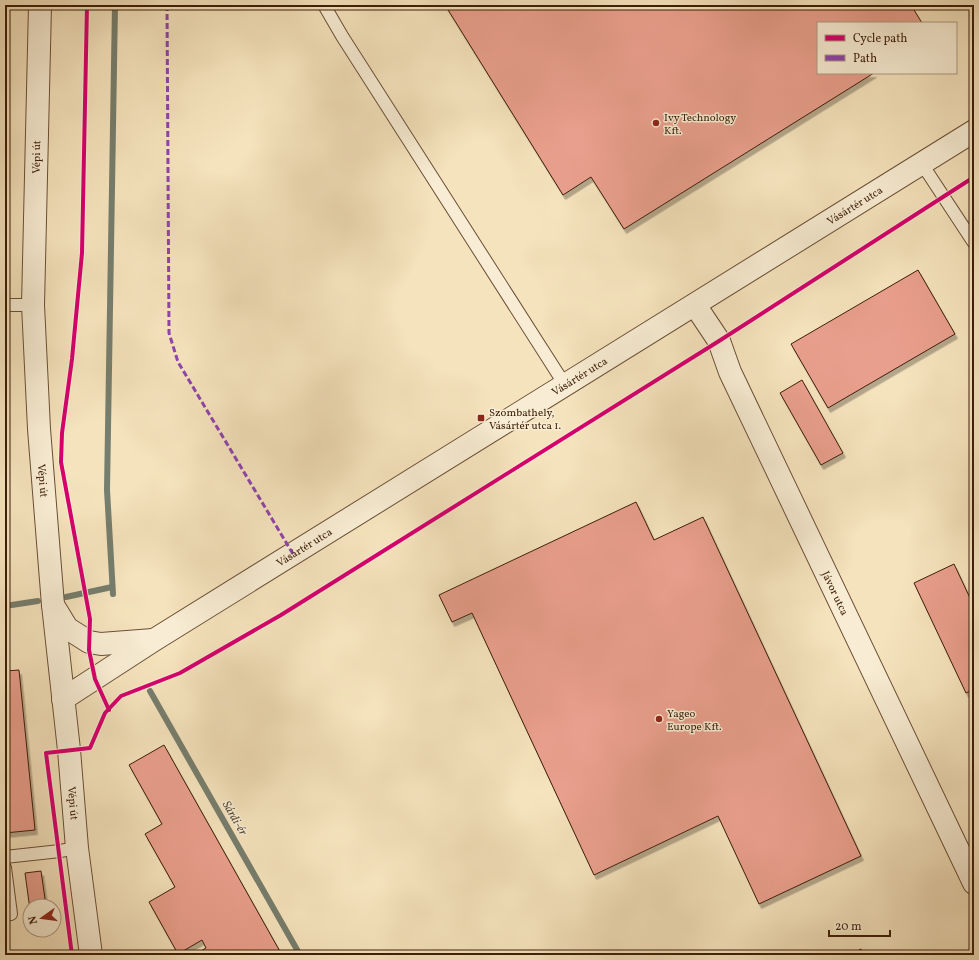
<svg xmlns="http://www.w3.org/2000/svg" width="979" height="960" viewBox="0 0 979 960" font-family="Vollkorn,serif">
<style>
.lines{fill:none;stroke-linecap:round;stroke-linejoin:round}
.stream{stroke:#767e6d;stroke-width:6}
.building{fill:#e99f8d;stroke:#3d1e08;filter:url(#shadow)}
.service-casing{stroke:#6b4f35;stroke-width:14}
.minor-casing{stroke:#6b4f35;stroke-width:24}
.tertiary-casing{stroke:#6b4f35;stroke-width:24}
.service{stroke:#f8edd4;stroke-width:12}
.minor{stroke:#f8edd4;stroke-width:22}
.tertiary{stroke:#f8edd4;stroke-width:22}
.quiet{stroke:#8e44ad;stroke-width:3;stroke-dasharray:6 3;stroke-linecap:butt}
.cycleway-casing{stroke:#f8edd4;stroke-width:6}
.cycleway{stroke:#d6006c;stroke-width:4}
.poi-dot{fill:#8f2418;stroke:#f8edd4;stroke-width:1.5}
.labels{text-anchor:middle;stroke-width:3;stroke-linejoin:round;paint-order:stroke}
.poi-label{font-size:11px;fill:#3d1e08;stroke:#f8edd4;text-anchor:start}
.street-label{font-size:11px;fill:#3d1e08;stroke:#f8edd4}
.water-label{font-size:12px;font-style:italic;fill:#5a4e3a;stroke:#f8edd4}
</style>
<defs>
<filter id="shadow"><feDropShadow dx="2.5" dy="4.5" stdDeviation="0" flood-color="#0004"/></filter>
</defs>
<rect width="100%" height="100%" fill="#f5e3bd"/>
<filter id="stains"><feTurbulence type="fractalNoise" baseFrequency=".005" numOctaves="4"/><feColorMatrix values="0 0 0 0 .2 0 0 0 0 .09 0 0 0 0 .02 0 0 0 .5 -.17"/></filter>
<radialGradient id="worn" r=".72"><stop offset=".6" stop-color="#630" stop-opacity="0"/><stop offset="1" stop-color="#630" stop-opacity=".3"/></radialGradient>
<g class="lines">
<g class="stream">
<path d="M113,594L107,490L115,5"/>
<path d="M66,597L112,587"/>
<path d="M5,606L38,601"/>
<path d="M150,691L300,955"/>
</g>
</g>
<g class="building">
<path d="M445,5H911L922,23H818V73H874L624,229L591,177L563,195Z"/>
<path d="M918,270L955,334L828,408L791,344Z"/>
<path d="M802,380L843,453L821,465L780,393Z"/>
<path d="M636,502L654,540L703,517L861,856L759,904L718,816L594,875L472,613L452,622L439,595Z"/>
<path d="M954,564L970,598L974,596V689L966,693L914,583Z"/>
<path d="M19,670L35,830L5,833V671Z"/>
<path d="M164,745L282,955H194L206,948L202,940L178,954L149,902L175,887L145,834L162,824L129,765Z"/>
<path d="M41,871L46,906H30V910L25,873Z"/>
<path d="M861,949L864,955H849Z"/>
</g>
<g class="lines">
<g class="service-casing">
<g id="service">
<path d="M324,5L342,36L565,385"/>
<path d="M922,164L974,243"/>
<path d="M5,305H33"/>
<path d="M5,857L60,851L77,848"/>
<path d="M5,868L11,914"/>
</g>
</g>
<g class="minor-casing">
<g id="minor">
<path id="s1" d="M695,305L719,341L730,372L974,883"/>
<path d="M53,605L67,628L89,642L101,644L153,640"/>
<path id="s2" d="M63,699L154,640L974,131"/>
</g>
</g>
<g class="tertiary-casing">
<g id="tertiary">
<path id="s3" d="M40,5L33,305L39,429L53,605L69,750L77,848L91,955"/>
</g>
</g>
<use href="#service" class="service"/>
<use href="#minor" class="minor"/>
<use href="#tertiary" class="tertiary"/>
<path class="quiet" d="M167,5L169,333L178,362L293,554"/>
<g class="cycleway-casing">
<g id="cycleway">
<path d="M87,5L82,253L72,359L62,433L61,462L90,619L89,650L95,679L109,710"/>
<path d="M72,955L46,753L90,748L105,713L121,696L180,673L281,615L719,341L974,177"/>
</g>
</g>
<use href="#cycleway" class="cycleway"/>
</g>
<g class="poi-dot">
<circle cx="656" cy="123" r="4"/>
<rect x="477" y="414" width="8" height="8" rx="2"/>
<circle cx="659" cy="719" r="4"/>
</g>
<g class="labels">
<g class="poi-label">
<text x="664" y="121">Ivy Technology<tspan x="664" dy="13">Kft.</tspan></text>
<text x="489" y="416">Szombathely,<tspan x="489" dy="13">Vásártér utca 1.</tspan></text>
<text x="667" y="717">Yageo<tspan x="667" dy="13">Europe Kft.</tspan></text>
</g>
<g class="street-label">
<text transform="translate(36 157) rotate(-89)" y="4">Vépi út</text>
<text dy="4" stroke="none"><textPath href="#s2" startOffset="933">Vásártér utca</textPath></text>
<text dy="4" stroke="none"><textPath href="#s2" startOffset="609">Vásártér utca</textPath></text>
<text dy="4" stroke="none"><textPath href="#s3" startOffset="476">Vépi út</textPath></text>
<text dy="4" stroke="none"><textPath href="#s2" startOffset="285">Vásártér utca</textPath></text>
<text dy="4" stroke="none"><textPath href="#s1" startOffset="321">Jávor utca</textPath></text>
<text dy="4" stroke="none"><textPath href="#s3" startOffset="800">Vépi út</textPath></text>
</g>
<g class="water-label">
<text transform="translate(235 818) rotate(60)" y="4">Sárdi-ér</text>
</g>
</g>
<rect width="979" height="960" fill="none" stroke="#f5e3bd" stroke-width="20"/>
<rect x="6" y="6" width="967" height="948" fill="none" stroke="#3d1e08" stroke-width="2"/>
<rect x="10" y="10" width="959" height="940" fill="none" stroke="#3d1e08"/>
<rect x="817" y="22" width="140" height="52" fill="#f8edd4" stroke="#ad9a82"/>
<rect x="825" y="35" width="20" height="6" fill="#d6006c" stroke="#ad9a82"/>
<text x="853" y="42" font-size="12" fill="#3d1e08">Cycle path</text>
<rect x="825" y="55" width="20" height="6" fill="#8e44ad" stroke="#ad9a82"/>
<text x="853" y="62" font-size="12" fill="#3d1e08">Path</text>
<g transform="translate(42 918) rotate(256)"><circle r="19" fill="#f8edd4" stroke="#ad9a82"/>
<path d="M0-3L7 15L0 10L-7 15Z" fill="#8f2418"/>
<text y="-6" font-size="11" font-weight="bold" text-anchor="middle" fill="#3d1e08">N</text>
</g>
<path d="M829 930v6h61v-6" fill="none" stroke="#3d1e08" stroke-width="2"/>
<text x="835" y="930" font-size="12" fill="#3d1e08" stroke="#f8edd4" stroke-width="3" paint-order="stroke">20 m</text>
<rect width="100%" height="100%" filter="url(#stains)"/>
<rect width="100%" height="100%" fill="url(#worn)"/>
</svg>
